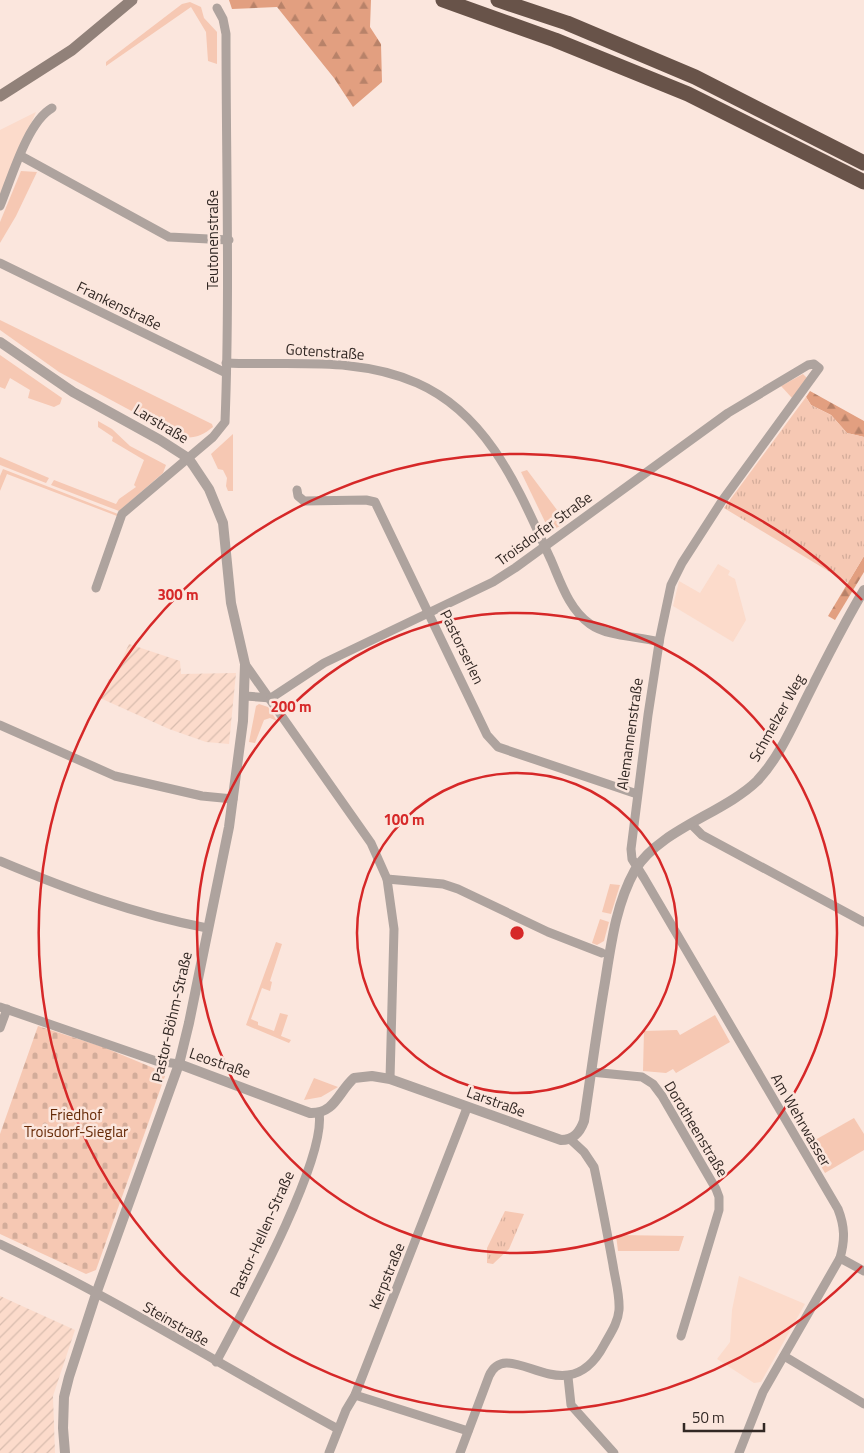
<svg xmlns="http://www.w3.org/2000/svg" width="864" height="1453" viewBox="0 0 864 1453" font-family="'Titillium Web',sans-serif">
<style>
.built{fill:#fcdbcb}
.industrial{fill:url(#industrial-furrows)}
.green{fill:#f6c8b3}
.forest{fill:url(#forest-firs)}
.cemetery{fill:url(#cemetery-stones)}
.park{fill:url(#park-tufts)}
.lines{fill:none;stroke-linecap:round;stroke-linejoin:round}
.minor{stroke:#aea39e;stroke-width:9}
.tertiary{stroke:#aea39e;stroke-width:10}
.secondary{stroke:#918179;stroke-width:11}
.motorway{stroke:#685349;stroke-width:15}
.ring{fill:none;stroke:#d62828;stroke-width:2.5}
.labels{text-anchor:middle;stroke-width:5;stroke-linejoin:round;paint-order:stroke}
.street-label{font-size:15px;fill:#322824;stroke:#fbe6dd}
.park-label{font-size:15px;fill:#662a07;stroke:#fbe6dd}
.centre{fill:#d62828;stroke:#fbe6dd;stroke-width:2.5}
.ring-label{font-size:15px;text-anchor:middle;font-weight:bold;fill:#d62828;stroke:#fbe6dd;stroke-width:5;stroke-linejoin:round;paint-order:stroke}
</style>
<defs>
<pattern id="industrial-furrows" width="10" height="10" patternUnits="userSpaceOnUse" patternTransform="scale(1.25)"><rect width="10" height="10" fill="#fcdbcb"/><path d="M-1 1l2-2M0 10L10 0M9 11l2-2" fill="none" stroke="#d8bcae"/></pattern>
<pattern id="forest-firs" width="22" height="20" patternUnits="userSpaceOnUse" patternTransform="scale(1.25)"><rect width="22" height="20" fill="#e29f80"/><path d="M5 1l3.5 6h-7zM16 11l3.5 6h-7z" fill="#b88269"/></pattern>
<pattern id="cemetery-stones" width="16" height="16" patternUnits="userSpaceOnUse" patternTransform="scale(1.25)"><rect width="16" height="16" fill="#f6c8b3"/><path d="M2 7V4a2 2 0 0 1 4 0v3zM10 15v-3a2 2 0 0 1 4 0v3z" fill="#d3ac9a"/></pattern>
<pattern id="park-tufts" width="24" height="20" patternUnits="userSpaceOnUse" patternTransform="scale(1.25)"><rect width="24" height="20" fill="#f6c8b3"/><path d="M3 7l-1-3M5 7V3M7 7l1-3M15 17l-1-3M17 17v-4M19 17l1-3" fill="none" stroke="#d3ac9a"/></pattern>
</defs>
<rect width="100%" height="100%" fill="#fbe6dd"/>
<g class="built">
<path d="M36,112L0,195V130Z"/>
<path d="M718,564L730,571L728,575L735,579L746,620L733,642L673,606L679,581L700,593Z"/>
<path d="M739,1276L805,1304L761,1382L754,1383L717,1359L730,1342L732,1310Z"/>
</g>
<g class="industrial">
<path d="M129,644L180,661L181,674L236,673L229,744L206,742L169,729L100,698L109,679L112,681Z"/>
<path d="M0,1296L75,1330L53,1396L55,1453H0Z"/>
</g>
<g class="green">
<path d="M190,2L201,7L204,18L217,32V64L208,61L206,32L191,7L106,66V62L182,4Z"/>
<path d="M21,171L37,172L16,216L0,243V222Z"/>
<path d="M0,320L212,424L213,427C202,436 192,440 178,436L59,372L0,330Z"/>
<path d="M0,355L62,398L60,404L54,407L28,398L30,390L10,378L5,389L0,387Z"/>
<path d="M803,374L807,378L792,398L781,386Z"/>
<path d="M98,421L112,429L130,446L166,465L163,473L119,511L51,485L54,480L116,504L119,499L136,487L134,485L144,460L112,441L113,437L98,427Z"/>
<path d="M233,434V491H228L226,486L227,478L223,470L218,469L211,454Z"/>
<path d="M0,457L49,478L46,483L0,465Z"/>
<path d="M3,469L118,514L117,516L7,474L0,491V476Z"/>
<path d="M527,470L566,522L555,529L548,528L521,472Z"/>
<path d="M259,704L268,707L277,721L270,718L264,720L255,743L249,742L256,706Z"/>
<path d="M610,884L620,885L611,914L602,912Z"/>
<path d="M600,919L609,922L604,941L597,945L592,943Z"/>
<path d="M276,942L282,944L270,981L272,982L270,991L262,988L251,1019L258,1022V1025L274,1031L280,1013L288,1015L281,1036L291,1040L289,1043L246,1025Z"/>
<path d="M715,1015L730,1042L676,1073L673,1069L666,1073L643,1071L644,1031L677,1030L680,1035Z"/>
<path d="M314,1078L338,1087L321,1097L304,1100Z"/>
<path d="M854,1118L864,1134V1150L825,1173L808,1144Z"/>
<path d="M616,1235L684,1236L679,1251H618Z"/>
</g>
<g class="forest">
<path d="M229,0H371L370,27L381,44L382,82L353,107L334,78L277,7L232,9Z"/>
<path d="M810,391L864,421V437L847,433L831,415L811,405L806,397Z"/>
<path d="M864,556V572L835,620L828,616Z"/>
</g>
<path class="cemetery" d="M38,1026L103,1047L163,1072L165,1076L96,1270L86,1274L0,1234V1134Z"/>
<g class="park">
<path d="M806,397L811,405L831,415L847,433L864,437V556L848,583L724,508Z"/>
<path d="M505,1211L524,1214L509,1249L493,1264L487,1263V1248Z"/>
</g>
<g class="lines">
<g class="minor">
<path d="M21,156L169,237L229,240"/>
<path d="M0,206C11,180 27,122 52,108"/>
<path d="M0,263L226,373"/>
<path d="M226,363C290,366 357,356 417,383C490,415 520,493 551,560C561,583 569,609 590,624C608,637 638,636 659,642"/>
<path d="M297,490L298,496L304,501L366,500L375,502L487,735L498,747L637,794"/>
<path d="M96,588L122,514L213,437L225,422C230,293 226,163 226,34L223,19L217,8"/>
<path d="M245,664L371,843L387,879L394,929L390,1079"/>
<path d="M245,696L271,698"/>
<path d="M271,698L324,663L493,582L515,568L728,413L808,365L814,364L819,368L722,501L682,563L671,585L660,637L648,715L631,849L632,859L644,878L838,1209C845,1227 845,1240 840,1258L763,1392L739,1453"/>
<path d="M0,725L115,776L202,796L233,799"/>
<path d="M691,824L702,835L864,922"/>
<path d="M0,861C69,890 134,914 207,928"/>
<path d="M387,879L443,884L458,889L548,932L602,953"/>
<path d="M0,1007L156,1061L179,1064"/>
<path d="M0,1028L7,1009"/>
<path d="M591,1072L642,1077L653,1084L662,1096L716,1189L719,1197V1210L681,1336"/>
<path d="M0,1244C116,1299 225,1368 338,1429"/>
<path d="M840,1258L864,1271"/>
<path d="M784,1356L864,1404"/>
<path d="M216,1362C241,1315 327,1160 319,1113"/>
<path d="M568,1377L571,1405L614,1453"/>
<path d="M355,1395L468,1431"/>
<path d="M329,1453L346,1410L355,1395L467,1108"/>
<path d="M460,1453L489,1376C508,1333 566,1417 604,1345C610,1334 618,1323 619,1310C620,1295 615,1279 613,1265C607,1232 601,1200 594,1167L584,1152L570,1139"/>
</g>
<g class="tertiary">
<path d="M0,342L73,392L160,440L188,458L193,465L209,489L223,523L231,603L245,664L243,721L229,827L189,1023L179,1064L96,1294L69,1377L64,1397L63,1428L65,1453"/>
<path d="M179,1064L310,1113C335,1114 338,1092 354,1078L372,1076L390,1079L561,1140C574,1140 580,1132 584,1121C591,1074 597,1028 605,982C611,944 616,904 635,870C659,830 724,813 757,781C779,758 793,725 807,697C825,661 843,625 864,590"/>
</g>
<path class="secondary" d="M0,96L72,50L132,0"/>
<g class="motorway">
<path d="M443,0L555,40L688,94L864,182"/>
<path d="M498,0L567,23L695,77L864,163"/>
</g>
</g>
<g class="ring">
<circle cx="517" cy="933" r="160"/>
<circle cx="517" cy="933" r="320"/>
<path d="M862 1266A479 479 0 1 1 862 600"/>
</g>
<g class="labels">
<g class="street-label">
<text transform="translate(213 240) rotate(-90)" y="5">Teutonenstraße</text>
<text transform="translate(119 306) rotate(26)" y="5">Frankenstraße</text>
<text transform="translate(325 352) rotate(4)" y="5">Gotenstraße</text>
<text transform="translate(161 424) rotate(31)" y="5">Larstraße</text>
<text transform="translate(544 529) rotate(-36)" y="5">Troisdorfer Straße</text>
<text transform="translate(462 647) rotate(64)" y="5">Pastorserlen</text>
<text transform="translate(777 718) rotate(-61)" y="5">Schmelzer Weg</text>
<text transform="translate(630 734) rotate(-82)" y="5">Alemannenstraße</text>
<text transform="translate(172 1017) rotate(-77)" y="5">Pastor-Böhm-Straße</text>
<text transform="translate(220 1063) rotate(19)" y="5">Leostraße</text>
<text transform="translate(496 1102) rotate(20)" y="5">Larstraße</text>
<text transform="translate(801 1120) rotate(60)" y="5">Am Wehrwasser</text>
<text transform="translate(696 1129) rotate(59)" y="5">Dorotheenstraße</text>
<text transform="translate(262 1234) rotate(-66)" y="5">Pastor-Hellen-Straße</text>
<text transform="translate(387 1276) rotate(-68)" y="5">Kerpstraße</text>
<text transform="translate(176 1324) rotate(30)" y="5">Steinstraße</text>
</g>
<g class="park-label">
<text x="76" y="1120">Friedhof<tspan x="76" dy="17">Troisdorf-Sieglar</tspan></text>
</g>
</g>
<circle cx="517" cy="933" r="8" class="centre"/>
<g class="ring-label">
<text x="178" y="600">300 m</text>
<text x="291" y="712">200 m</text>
<text x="404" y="825">100 m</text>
</g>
<path d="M684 1423v8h80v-8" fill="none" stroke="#322824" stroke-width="2.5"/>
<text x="692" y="1423" font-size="15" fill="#322824" stroke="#fbe6dd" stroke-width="4" paint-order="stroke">50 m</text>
</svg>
